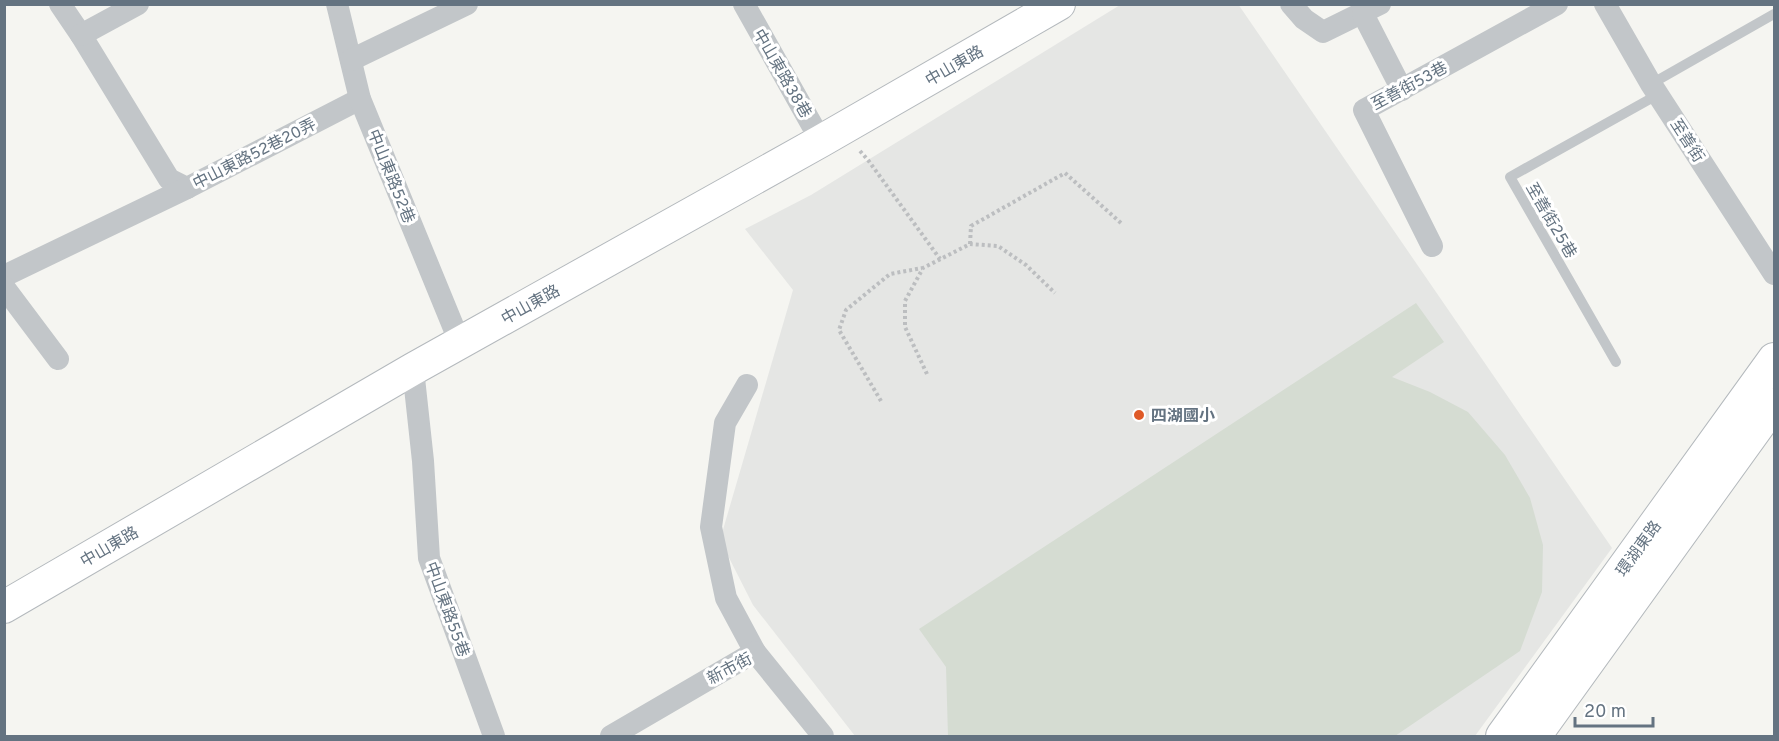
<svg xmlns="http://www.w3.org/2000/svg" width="1779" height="741" viewBox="0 0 1779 741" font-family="Overpass,'Noto Sans TC',sans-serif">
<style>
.built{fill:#e5e6e4}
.green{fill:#d5dcd2}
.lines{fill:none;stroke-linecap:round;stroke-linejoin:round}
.secondary-casing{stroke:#b4b9bd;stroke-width:34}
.path{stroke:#bcbec0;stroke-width:4;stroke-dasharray:3 3;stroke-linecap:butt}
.lane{stroke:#c2c6c9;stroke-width:10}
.street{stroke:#c2c6c9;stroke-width:22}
.secondary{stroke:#fff;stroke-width:32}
.poi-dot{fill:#df5a27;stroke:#fff;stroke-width:2}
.labels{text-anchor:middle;stroke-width:6;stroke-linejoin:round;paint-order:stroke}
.street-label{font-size:16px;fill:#647381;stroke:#fff}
.poi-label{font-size:16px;font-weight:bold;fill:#647381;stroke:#fff;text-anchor:start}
</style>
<rect width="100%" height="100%" fill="#f5f5f1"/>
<path class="built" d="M1238,4L1612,548L1475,736H855L753,605L720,540L793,290L745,229L811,195L1120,5Z"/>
<path class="green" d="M1416,303L1444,342L1392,377L1430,392L1468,412L1505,455L1530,498L1543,545L1542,592L1520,651L1395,736H948L946,667L919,629Z"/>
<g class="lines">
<g class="secondary-casing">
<g id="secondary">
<path d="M4,607L413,369L821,141L1059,4"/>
<path d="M1502,736L1774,359"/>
<path d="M1535,736L1774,404"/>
</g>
</g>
<g class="path">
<path d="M860,151L868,160L940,259"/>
<path d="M970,244L971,226L1065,173L1122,224"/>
<path d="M927,374L905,327V301L923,268L970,244L998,246L1026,265L1055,293"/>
<path d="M881,401L839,330L846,310L890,274L922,268"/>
</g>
<g class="lane">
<path d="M1651,84L1774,14"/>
<path d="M1616,362L1510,177L1659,94"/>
</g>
<g class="street">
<path d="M60,4L81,35L169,179L187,188L360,99"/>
<path d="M337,4L360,99L460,343"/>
<path d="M744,4L821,141"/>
<path d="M1291,4L1304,19L1323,32L1380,4"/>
<path d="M1605,4L1651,84L1774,274"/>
<path d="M1363,14L1402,90"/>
<path d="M81,35L138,4"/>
<path d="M351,60L467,4"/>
<path d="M1432,246L1364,110L1557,4"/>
<path d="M4,276L187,188"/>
<path d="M4,287L58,359"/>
<path d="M413,369L423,461L429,558L494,736"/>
<path d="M747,385L725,423L711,527L726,598L755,652"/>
<path d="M611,736L755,652L823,736"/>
</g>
<use href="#secondary" class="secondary"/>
</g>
<circle class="poi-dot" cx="1139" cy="415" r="6"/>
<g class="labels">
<g class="street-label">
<text transform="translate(954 65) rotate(-30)" y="6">中山東路</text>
<text transform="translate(783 73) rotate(60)" y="6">中山東路38巷</text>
<text transform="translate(1409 85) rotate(-28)" y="6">至善街53巷</text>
<text transform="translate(1688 140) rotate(57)" y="6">至善街</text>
<text transform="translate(254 153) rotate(-27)" y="6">中山東路52巷20弄</text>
<text transform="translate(392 176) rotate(68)" y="6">中山東路52巷</text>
<text transform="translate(1552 220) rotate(60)" y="6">至善街25巷</text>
<text transform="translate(530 304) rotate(-29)" y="6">中山東路</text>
<text transform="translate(109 546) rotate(-30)" y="6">中山東路</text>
<text transform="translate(1638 548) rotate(-54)" y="6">環湖東路</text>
<text transform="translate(448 609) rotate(70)" y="6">中山東路55巷</text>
<text transform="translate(729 668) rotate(-28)" y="6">新市街</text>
</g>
<g class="poi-label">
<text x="1151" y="421">四湖國小</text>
</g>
</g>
<rect width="1779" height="741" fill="none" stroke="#647381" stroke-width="12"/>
<path d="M1575 717v9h78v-9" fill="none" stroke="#647381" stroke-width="3"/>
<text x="1584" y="717" font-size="18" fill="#647381" stroke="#ffffff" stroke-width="4.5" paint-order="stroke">20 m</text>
</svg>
